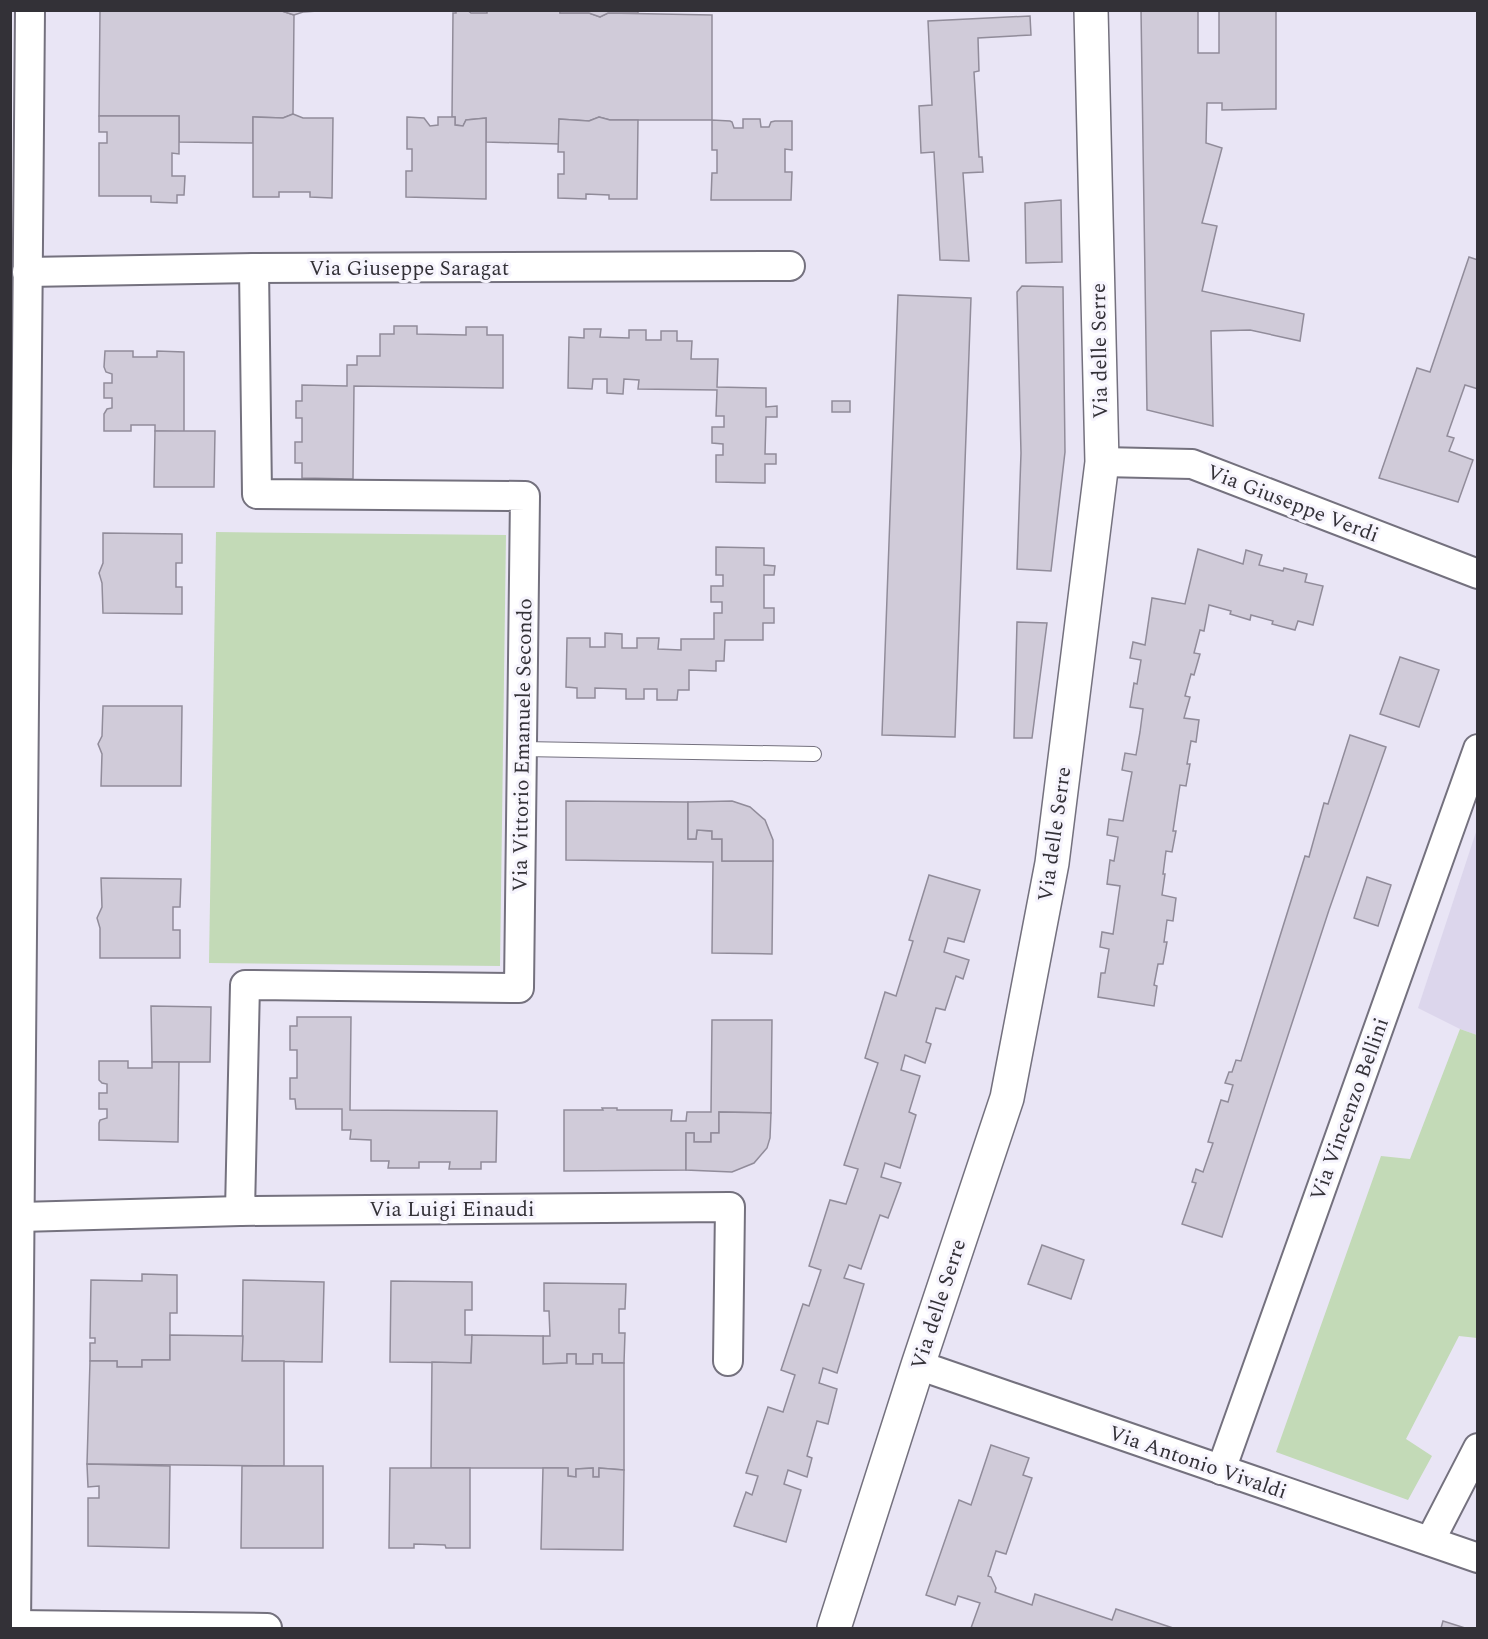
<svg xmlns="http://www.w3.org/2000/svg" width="1488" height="1639" viewBox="0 0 1488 1639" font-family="Spectral,serif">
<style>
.built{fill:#dcd6ec}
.green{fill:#c3dab7}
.building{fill:#d0cbd9;stroke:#918c9a;stroke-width:1.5}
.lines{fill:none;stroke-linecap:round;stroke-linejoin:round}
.service-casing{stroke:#74717e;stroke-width:16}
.minor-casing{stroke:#74717e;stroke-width:32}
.tertiary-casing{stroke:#74717e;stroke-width:36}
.service{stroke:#fff;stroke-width:14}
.minor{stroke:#fff;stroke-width:28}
.tertiary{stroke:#fff;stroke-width:33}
.labels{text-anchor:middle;stroke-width:6;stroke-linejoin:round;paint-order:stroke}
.street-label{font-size:21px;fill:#333137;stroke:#f6f4fd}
</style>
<rect width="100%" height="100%" fill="#e9e5f5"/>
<path class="built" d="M1477,829V1035L1460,1029L1418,1008Z"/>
<g class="green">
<path d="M216,532L506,535L500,966L209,963Z"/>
<path d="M1460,1029L1477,1035V1338L1459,1336L1406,1439L1432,1456L1408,1500L1276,1452L1381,1156L1410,1159Z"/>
</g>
<g class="building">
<path d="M100,10L282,11L294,15L293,114L283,118L253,117V143L179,142V116H99Z"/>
<path d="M333,10L303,12L294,15L282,11H254Z"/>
<path d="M456,10H467L471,13H487V10H560V13H589L600,17L608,13L712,15V120H610L599,117L589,121L559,119V144L486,142V118L466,120L463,126L455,125V117H452L453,13H456Z"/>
<path d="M560,10H638V13H608L600,17L589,13H560Z"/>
<path d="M1141,10H1198V53H1219V10H1276V109L1222,110V103H1207L1206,143L1222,148L1202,223L1217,226L1202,291L1304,314L1300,341L1250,330L1211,331L1213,426L1147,410Z"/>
<path d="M1030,16L1031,35L978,38L979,71L974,72L979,157H982L983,172L963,173L969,261L940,260L934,152L921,153L919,106L932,105L928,21Z"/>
<path d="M293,114L303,118H333L332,198L310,197V192H279V197H253V117L283,118Z"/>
<path d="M99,116H179V154L172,153V176H185L184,195H177V203L151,202V196H99V143H107V132H99Z"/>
<path d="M407,117L424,118L430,126L438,125V117H455V125L463,126L466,120L486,118V199L406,197V171H412V149H407Z"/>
<path d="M599,117L610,120H638L637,199H609V195L586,194V199L558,198V174H564V152H558L559,119L589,121Z"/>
<path d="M743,119H760L761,127H769L771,122L775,121H792V150L785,149V172H792L791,200H711L712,173H717V150H712V120L730,121L732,122L734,128H743Z"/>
<path d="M1061,200L1062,262L1026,263L1025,203Z"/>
<path d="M1469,257L1478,260V389L1465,385L1447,436L1454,438L1449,451L1473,460L1458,502L1379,478L1417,368L1430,372Z"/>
<path d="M1022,286L1063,287L1065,452L1051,571L1017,569L1021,453L1017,292Z"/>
<path d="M898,295L971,298L955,737L882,735Z"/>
<path d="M394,326H417V334L466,335V327H487V335H503V388L354,386L353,479L302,478V463H295V442H302V418H296V401H302V385L347,386V365H357V356H380V334H394Z"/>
<path d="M584,329H601L600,337L629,338V330H646V340H661V331H677V341H692L691,359H718L717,387L766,388V407L777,406V417H766L765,454H776V464H765V483L716,482V455H723V444L712,443V427H724V416H716L717,390L638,389L639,380L624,379L623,394L607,393V379H593L592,389L568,388L569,337L584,338Z"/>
<path d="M105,351H133V357H157V351L184,352V432L155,431V425H131V431H104V414L107,409L112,408V398H104V383H112V374L106,372L104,367Z"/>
<rect x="832" y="401" width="18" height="11"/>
<path d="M155,431H215L214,487H154Z"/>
<path d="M103,533L182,534V563H176V587H182V614L103,613L102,583L99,573L103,563Z"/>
<path d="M716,547L764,548V565L775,566L774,575H764V608H774V623H763V640H725L724,661H716V671L689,670V690H678L677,700H657V689H644V699H626V689L595,688V698H577V688L566,687L567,638H590V647H605V633L622,634V648H637V638H659L658,649L681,650V639H714V613H722V602H711V586H723V575H716Z"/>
<path d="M1198,549L1243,564L1246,550L1262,555L1259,565L1283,571L1284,568L1307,574L1305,582L1323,586L1313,625L1298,621L1295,630L1272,624L1273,621L1251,615L1250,620L1230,614L1231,611L1209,605L1204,631L1200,630L1194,653L1200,654L1194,675L1191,674L1185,696L1190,697L1184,718L1199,720L1196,742L1191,741L1187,764H1190L1186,786L1180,785L1173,831H1176L1172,852L1166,851L1163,874H1165L1162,895L1176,898L1173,921L1167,920L1164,942H1167L1163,964H1158L1154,985L1157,986L1154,1006L1098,997L1101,973H1105L1109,949L1100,947L1102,932L1113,934L1120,886L1107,884L1110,860L1114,861L1118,837L1107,835L1109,819L1123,821L1132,772L1122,770L1125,753L1136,755L1140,732L1143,709L1130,707L1134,683L1137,684L1141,660L1130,658L1133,642L1145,645L1152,598L1185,604Z"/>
<path d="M1017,622L1047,623L1032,738H1014Z"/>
<path d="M1400,657L1439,670L1419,727L1380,714Z"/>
<path d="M103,706H182L181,786H101L102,754L98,744L102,736Z"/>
<path d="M1350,735L1386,747L1329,910L1222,1237L1182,1224L1196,1183L1192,1182L1196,1169L1203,1172L1213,1143L1208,1142L1221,1100L1228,1102L1233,1085L1225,1083L1229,1072H1232L1236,1060L1241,1061L1305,856L1309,857L1324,803L1328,804Z"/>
<path d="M566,801L688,802V839H696L697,830L712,831V839H722V861H773L772,954L712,953L713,862L566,860Z"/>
<path d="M732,801L750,807L765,820L773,840V861H722V839H712V831L697,830L696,839H688V802Z"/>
<path d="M929,875L980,890L964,942L948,938L944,952L969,960L963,979L956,976L945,1010L936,1008L926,1042L931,1044L925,1063L905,1055L901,1070L920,1076L909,1112L916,1115L900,1168L885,1163L881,1177L901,1183L888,1218L880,1215L861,1269L849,1265L844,1278L864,1284L837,1373L823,1368L819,1383L837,1389L828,1424L817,1421L807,1456L812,1458L807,1477L788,1470L784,1484L801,1490L786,1542L734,1526L746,1492L752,1495L758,1476L746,1473L768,1407L783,1412L795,1375L781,1370L803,1304L809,1306L821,1270L809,1266L830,1200L846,1204L858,1169L844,1165L878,1063L865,1058L885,992L896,996L913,941L909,940Z"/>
<path d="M1367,877L1391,885L1378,926L1354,918Z"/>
<path d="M101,878L181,879L180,907H173V930H180V958H100V928L97,918L102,907Z"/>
<path d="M151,1006L211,1007L210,1062H152Z"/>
<path d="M297,1017H351L350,1110L497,1111L496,1162H481V1169H449L450,1162H419V1168H388L389,1161H371V1140L350,1139L351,1130H342V1109H296L295,1099H290V1078H297V1050H290V1026H297Z"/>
<path d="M712,1020H772L771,1113L719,1112V1133H711V1142H694V1133H686V1170L564,1171V1110H603L602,1108H617V1110H672L671,1121H686L687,1112H711Z"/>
<path d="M99,1061H128V1068H152V1062H179L178,1142L99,1140V1123L100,1120L107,1118V1109H99V1093H107V1084L102,1083L99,1080Z"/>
<path d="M719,1112L771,1113L770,1138L767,1148L754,1163L732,1172L686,1170V1133H694V1142H711V1133H719Z"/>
<path d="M1042,1245L1084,1260L1071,1299L1028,1284Z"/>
<path d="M142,1274L177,1275V1313H170V1360H142V1367H117V1361H90V1343H95V1338H90L91,1280L142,1281Z"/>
<path d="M243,1280L324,1282L322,1362L242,1361Z"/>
<path d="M391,1281L472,1282V1310H465V1335H472L471,1363L390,1362Z"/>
<path d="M544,1283L626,1284L625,1309H619V1333H625L624,1363H602V1354H593V1364H576V1354H567V1363L543,1364V1336H550L549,1311H544Z"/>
<path d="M170,1335L243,1336L242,1361H284V1466L87,1464L90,1361H117V1367H142V1360H170Z"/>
<path d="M472,1335L543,1336V1364L567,1363V1354H576V1364H593V1354H602V1363H624V1470L599,1468V1477H593V1468L576,1469V1477L568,1476V1468H431L432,1362L471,1363Z"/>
<path d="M991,1445L1029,1458L1023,1475L1032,1478L1006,1554L996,1551L988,1576L991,1577L996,1588L995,1592L1032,1605L1035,1594L1112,1620L1116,1609L1173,1628H971L980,1603L958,1596L955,1605L926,1595L959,1500L971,1505Z"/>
<path d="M87,1464L170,1466L169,1548L88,1546V1498H99V1486L88,1487Z"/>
<path d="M242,1466H323V1548H241Z"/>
<path d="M390,1468H470V1548H446L445,1545L414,1544V1548H389Z"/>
<path d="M543,1468H568V1476L576,1477V1469L593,1468V1477H599V1468L624,1470L623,1550L541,1549Z"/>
<path d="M1443,1621L1465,1628H1441Z"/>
</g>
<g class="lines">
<g class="service-casing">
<path id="service" d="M522,749L814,754"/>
</g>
<g class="minor-casing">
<g id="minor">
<path d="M27,272L254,268L790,266"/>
<path d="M1102,462L1192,464L1478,574"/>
<path d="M240,1211L245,985L519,988L525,496L257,494L254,268"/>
<path d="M20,1217L240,1211L730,1207L728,1361"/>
<path d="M918,1365L1478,1558"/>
<path d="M1221,1470L1478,749"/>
<path d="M1430,1541L1478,1448"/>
<path d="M16,1625L267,1628"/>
<path d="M16,1628L30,10"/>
</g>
</g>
<g class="tertiary-casing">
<path id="tertiary" d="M834,1628L918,1365L1007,1098L1052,863L1102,462L1091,10"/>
</g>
<use href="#service" class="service"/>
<use href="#minor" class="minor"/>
<use href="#tertiary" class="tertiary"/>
</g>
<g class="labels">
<g class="street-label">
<text x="409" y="275">Via Giuseppe Saragat</text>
<text transform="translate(1099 351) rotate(-91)" y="7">Via delle Serre</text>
<text transform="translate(1293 503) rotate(21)" y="7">Via Giuseppe Verdi</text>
<text transform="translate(522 745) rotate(-89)" y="7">Via Vittorio Emanuele Secondo</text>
<text transform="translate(1054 834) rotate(-82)" y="7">Via delle Serre</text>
<text transform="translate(1349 1109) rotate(-70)" y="7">Via Vincenzo Bellini</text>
<text x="452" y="1216">Via Luigi Einaudi</text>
<text transform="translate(938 1304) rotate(-72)" y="7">Via delle Serre</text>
<text transform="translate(1198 1462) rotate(19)" y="7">Via Antonio Vivaldi</text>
</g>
</g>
<rect width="1488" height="1639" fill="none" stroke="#333137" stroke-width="24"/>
</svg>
